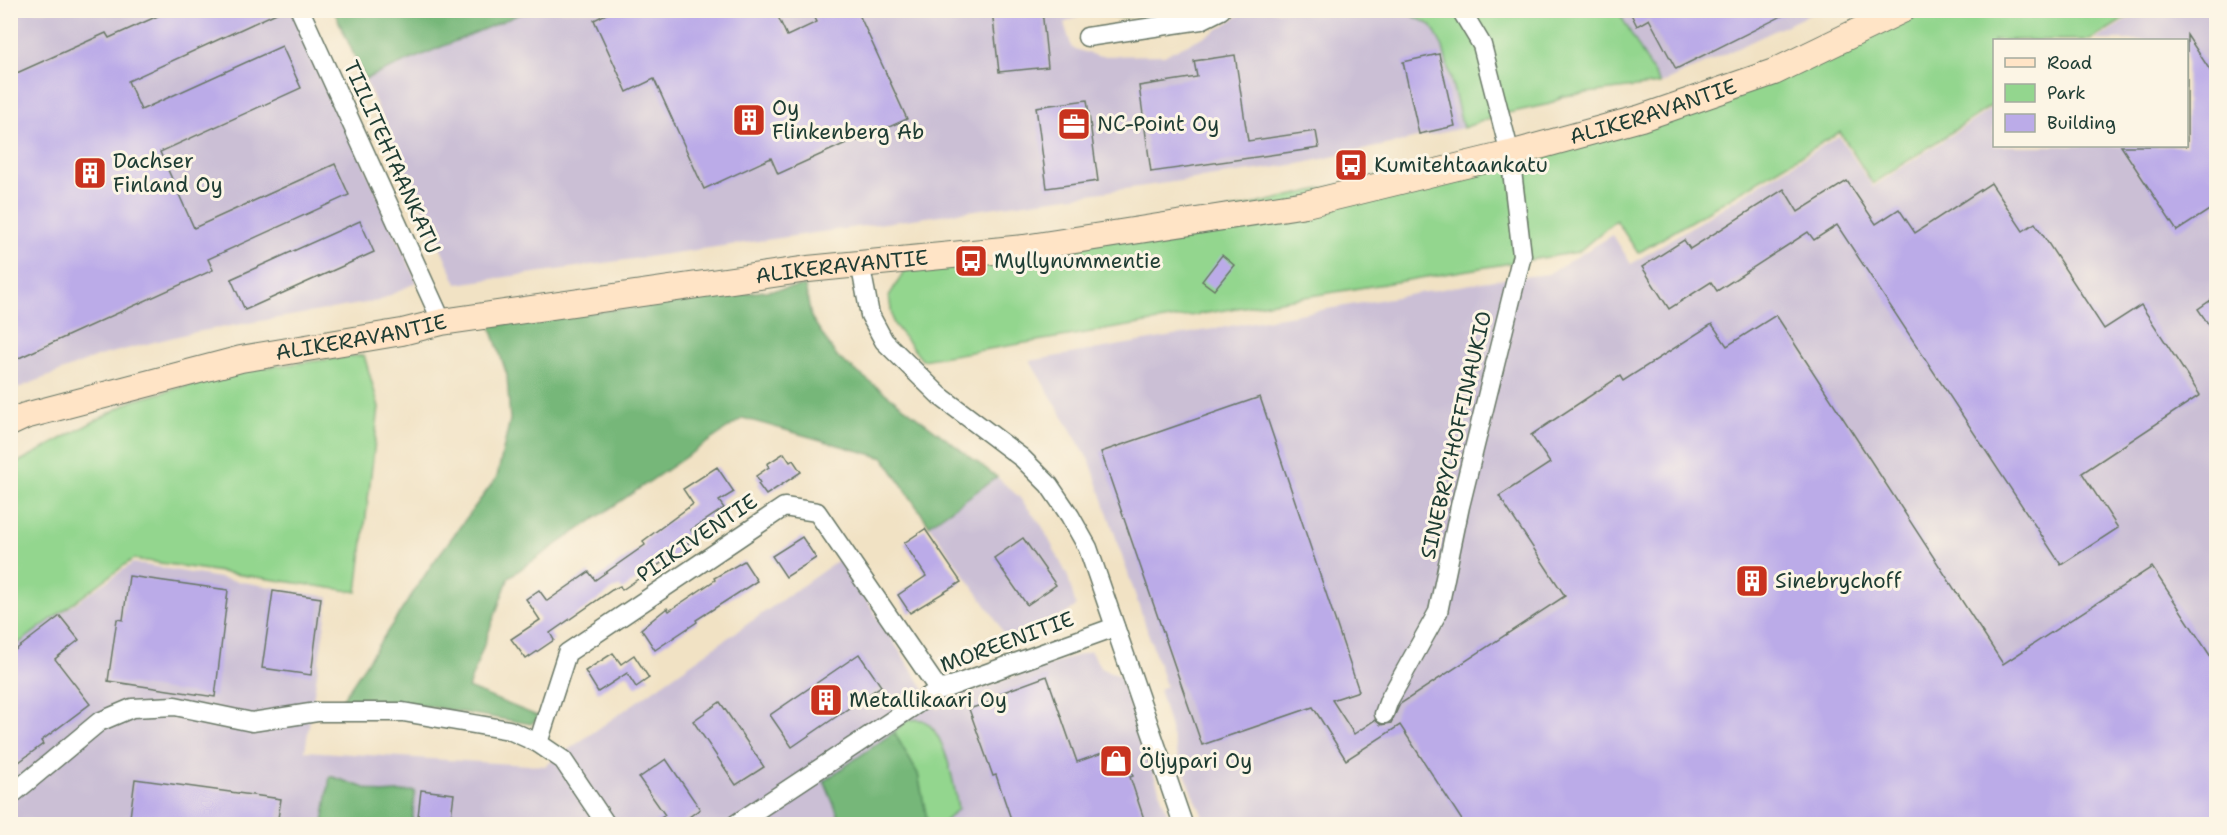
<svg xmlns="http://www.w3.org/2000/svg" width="2227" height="835" viewBox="0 0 2227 835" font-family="'Shantell Sans',sans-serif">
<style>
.industrial{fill:#cbbfd5}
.green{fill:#93d68e;stroke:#598a61;stroke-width:1.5}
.forest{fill:#76b779;stroke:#4a7a56;stroke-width:1.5}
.building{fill:#bbabe8}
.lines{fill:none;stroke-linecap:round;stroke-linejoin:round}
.street-casing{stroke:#687766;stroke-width:21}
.secondary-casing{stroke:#687766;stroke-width:28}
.street{stroke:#fff;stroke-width:18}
.secondary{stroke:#ffe4c6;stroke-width:26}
.labels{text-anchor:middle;stroke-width:6;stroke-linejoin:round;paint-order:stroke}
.poi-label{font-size:21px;fill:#1f3d34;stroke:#fcf5e5;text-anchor:start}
.street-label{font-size:21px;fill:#1f3d34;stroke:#fcf5e5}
</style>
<rect width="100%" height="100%" fill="#fcf5e5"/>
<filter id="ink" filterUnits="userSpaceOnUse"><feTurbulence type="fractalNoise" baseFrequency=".0167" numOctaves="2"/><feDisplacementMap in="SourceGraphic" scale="12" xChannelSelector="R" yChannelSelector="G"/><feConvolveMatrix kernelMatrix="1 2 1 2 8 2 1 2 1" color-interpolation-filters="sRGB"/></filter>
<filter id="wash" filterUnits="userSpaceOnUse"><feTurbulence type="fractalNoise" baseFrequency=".008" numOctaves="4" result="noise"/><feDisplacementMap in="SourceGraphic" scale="24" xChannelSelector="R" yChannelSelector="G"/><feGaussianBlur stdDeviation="1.35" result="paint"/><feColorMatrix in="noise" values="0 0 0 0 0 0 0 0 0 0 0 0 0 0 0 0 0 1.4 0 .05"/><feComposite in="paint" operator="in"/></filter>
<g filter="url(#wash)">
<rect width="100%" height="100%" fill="#f1e2c4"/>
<g class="industrial">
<path d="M1403,10L1431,25L1443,47L1463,128L1299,164L457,284L365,79L527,11H1093L1064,23L1072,48L1097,56L1164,55L1214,32L1246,11Z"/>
<path d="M11,11H295L417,282L378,301L190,333L99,356L11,391Z"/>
<path d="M1618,11H1817L1660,84Z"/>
<path d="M2141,11H2216V824H1206L1178,757L1159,689L1166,686L1091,464L1030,361L1494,280L1548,274L1613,235L1631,264L1839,136L1873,187L1994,107V146H2186V40H2095Z"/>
<path d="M997,477L1019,497L1042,526L1068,577L1076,606L1067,613L1006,638L993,615L929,525Z"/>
<path d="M840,559L937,709L961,695L1090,651L1102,669L1120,676L1171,824H11L10,649L133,563L329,597L305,751L545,766Z"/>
</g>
<g class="green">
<path d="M1403,11H1618L1660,84L1563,96L1550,104L1499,115L1463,128L1443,47L1431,25Z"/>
<path d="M1901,11H2137L2091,40H1994V104L1873,184L1840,132L1638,253L1616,220L1578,252L922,360L893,323L889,296L905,270L1030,256L1675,107Z"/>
<path d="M364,355L379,407L357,592L133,559L11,649V466L132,401L243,370Z"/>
<path d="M908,720C911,720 918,719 922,720C945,729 955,788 958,809L942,824H927L918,774L894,732Z"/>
</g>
<g class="forest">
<path d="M334,11H527L365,79Z"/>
<path d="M1096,11H1174L1121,18Z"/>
<path d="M805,286L811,317L837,357L997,477L929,525L884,458L743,418L509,577L468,688L540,717L531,724L425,706L341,701L433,563L497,477L510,420L507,375L490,325Z"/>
<path d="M894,732L918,774L928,824H842L824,781Z"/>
<path d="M330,776L380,793L415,791L412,824H323Z"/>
</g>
<g id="blocks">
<g class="building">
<path d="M171,10H283L128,81L141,110L282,46L301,88L160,152L194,228L335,164L349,195L208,259L213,270L10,362V76L106,33L109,38Z"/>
<path d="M614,10H775L787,36L817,22L811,10H857L907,119L858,141L857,138L778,174L771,158L704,189L654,79L627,92L594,20Z"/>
<path d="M992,10H1042L1048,67L999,72Z"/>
<path d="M1629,10H1794L1676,69L1649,19L1637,26Z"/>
<path d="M2187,35L2217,81V205L2177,231L2121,146H2187Z"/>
<path d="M1439,54L1455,126L1419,134L1403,62Z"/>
<path d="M1235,55L1248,141L1316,131L1319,148L1151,172L1139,86L1197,77L1194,61Z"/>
<path d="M1087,100L1098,181L1047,188L1036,107Z"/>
<path d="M1847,181L1876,224L1899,209L1915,233L1991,183L2023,231L2035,223L2104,329L2141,305L2200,395L2082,473L2118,528L2061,565L1837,225L1814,240L1808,232L1717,291L1711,282L1669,309L1642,267L1684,240L1690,249L1784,189L1798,212Z"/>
<path d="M360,221L374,252L245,310L231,279Z"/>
<path d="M1222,255L1234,265L1214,290L1202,281Z"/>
<path d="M2217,296V337L2198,309Z"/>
<path d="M1776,315L2003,664L2152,567L2217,666V825H1465L1400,725L1346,760L1313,707L1202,745L1101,452L1260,397L1359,691L1332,700L1354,734L1375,720L1381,725L1391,723L1400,704L1565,596L1499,496L1550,463L1531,435L1620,376L1623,381L1712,324L1727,346Z"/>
<path d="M784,453L790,462L793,460L801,472L766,495L758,484L760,483L756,476L769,467L767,464Z"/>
<path d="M717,467L734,492L719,501L724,508L691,530L695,537L683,548L685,550L665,564L663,562L622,590L620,586L612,590L550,633L554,640L526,659L511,639L540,620L526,599L539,590L547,601L589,572L595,580L645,545L643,541L693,504L683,489Z"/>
<path d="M925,529L961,582L910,613L898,595L926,576L904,543Z"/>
<path d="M802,537L816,558L786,577L772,556Z"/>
<path d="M1023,538L1056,585L1027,605L994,558Z"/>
<path d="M744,561L757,581L696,620L697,622L655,650L641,629L667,608L669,611L715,580L714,578Z"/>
<path d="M129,576L228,590L215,697L108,681L117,619L123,620Z"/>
<path d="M273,591L321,598L311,675L262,668Z"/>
<path d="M60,616L79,640L55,659L90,704L41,741L43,744L19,762L10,750V654Z"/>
<path d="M613,653L621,664L634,655L649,678L636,687L627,673L598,692L585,671Z"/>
<path d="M859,654L881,686L792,747L770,715Z"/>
<path d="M1047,676L1077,762L1122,746L1133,776L1130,777L1146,825H1013L996,775L993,776L969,709L999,699L998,694Z"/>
<path d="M720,702L764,767L736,785L693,721Z"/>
<path d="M666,759L700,809L678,825H651L665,815L639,778Z"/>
<path d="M135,779L281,799L277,825H129Z"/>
<path d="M421,790L454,794L450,825H417Z"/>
</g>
</g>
</g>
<g filter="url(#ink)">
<use href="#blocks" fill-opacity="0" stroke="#687766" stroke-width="1.5"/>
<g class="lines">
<g class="street-casing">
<g id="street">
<path d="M300,10L442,322"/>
<path d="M1087,37L1201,20L1221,10"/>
<path d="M860,263L870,315L884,341L940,396L1022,458L1049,485L1070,516L1088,548L1183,824"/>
<path d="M1384,714L1389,700L1438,612L1460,506L1522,255L1510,154L1482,45L1461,10"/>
<path d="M538,743L567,653L784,507L817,512L939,690"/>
<path d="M10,796L99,722L132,708L175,706L252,722L317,712H403L509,730L538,743L563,760L606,824"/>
<path d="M736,824L935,692L1115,627"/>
</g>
</g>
<g class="secondary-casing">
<g id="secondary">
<path id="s1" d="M10,423L25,416L241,359L402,332L442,322L808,269L1024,248L1306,204L1510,154L1641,118L1774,72L1902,10"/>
</g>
</g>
<use href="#street" class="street"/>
<use href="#secondary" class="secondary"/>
</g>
</g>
<defs>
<g id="building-square" transform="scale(1.725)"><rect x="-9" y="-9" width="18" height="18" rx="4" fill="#c8321e" stroke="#fcf5e5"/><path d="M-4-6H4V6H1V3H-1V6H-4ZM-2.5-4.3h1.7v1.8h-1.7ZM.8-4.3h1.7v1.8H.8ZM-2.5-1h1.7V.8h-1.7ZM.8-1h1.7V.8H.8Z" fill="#fff"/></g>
<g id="office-square" transform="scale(1.725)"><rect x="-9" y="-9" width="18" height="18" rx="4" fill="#c8321e" stroke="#fcf5e5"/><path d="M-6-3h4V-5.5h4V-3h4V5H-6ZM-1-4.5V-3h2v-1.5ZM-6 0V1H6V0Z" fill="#fff"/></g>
<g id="bus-square" transform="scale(1.725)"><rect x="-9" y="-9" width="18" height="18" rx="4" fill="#c8321e" stroke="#fcf5e5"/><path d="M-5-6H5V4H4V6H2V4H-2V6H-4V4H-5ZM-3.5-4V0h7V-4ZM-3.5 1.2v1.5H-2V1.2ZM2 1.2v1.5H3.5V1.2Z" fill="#fff"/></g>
<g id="shop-square" transform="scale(1.725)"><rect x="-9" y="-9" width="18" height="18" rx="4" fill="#c8321e" stroke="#fcf5e5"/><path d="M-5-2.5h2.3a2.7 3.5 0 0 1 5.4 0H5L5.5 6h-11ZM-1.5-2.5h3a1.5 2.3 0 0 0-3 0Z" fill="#fff"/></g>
</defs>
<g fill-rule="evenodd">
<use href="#building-square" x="749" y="120"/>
<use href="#office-square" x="1074" y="124"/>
<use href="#bus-square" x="1351" y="165"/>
<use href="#building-square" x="90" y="173"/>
<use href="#bus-square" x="971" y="261"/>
<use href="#building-square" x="1752" y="581"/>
<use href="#building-square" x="826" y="700"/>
<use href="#shop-square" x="1116" y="761"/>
</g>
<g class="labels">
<g class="poi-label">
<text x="772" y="115">Oy<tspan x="772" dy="24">Flinkenberg Ab</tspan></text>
<text x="1097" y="131">NC-Point Oy</text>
<text x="113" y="168">Dachser<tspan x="113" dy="24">Finland Oy</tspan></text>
<text x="1374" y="172">Kumitehtaankatu</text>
<text x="994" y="268">Myllynummentie</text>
<text x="1775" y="588">Sinebrychoff</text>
<text x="849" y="707">Metallikaari Oy</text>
<text x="1139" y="768">Öljypari Oy</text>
</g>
<g class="street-label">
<text dy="7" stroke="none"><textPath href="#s1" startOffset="1676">ALIKERAVANTIE</textPath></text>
<text transform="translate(392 157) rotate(66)" y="7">TIILITEHTAANKATU</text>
<text dy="7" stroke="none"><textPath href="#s1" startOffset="848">ALIKERAVANTIE</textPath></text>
<text dy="7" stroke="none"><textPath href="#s1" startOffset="362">ALIKERAVANTIE</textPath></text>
<text transform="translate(1456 435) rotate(-77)" y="7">SINEBRYCHOFFINAUKIO</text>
<text transform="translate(697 538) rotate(-34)" y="7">PIIKIVENTIE</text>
<text transform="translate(1007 642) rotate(-20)" y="7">MOREENITIE</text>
</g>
</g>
<rect width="2227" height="835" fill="none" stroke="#fcf5e5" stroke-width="36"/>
<rect x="1993" y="39" width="195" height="108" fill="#fcf5e5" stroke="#a4ab9e" stroke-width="1.5"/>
<rect x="2005" y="58" width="30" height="9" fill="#ffe4c6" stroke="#a4ab9e" stroke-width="1.5"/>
<text x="2047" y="69" font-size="18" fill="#1f3d34">Road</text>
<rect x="2005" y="84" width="30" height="18" fill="#93d68e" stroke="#a4ab9e" stroke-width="1.5"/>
<text x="2047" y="99" font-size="18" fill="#1f3d34">Park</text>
<rect x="2005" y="114" width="30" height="18" fill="#bbabe8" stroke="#a4ab9e" stroke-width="1.5"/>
<text x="2047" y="129" font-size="18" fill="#1f3d34">Building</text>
</svg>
